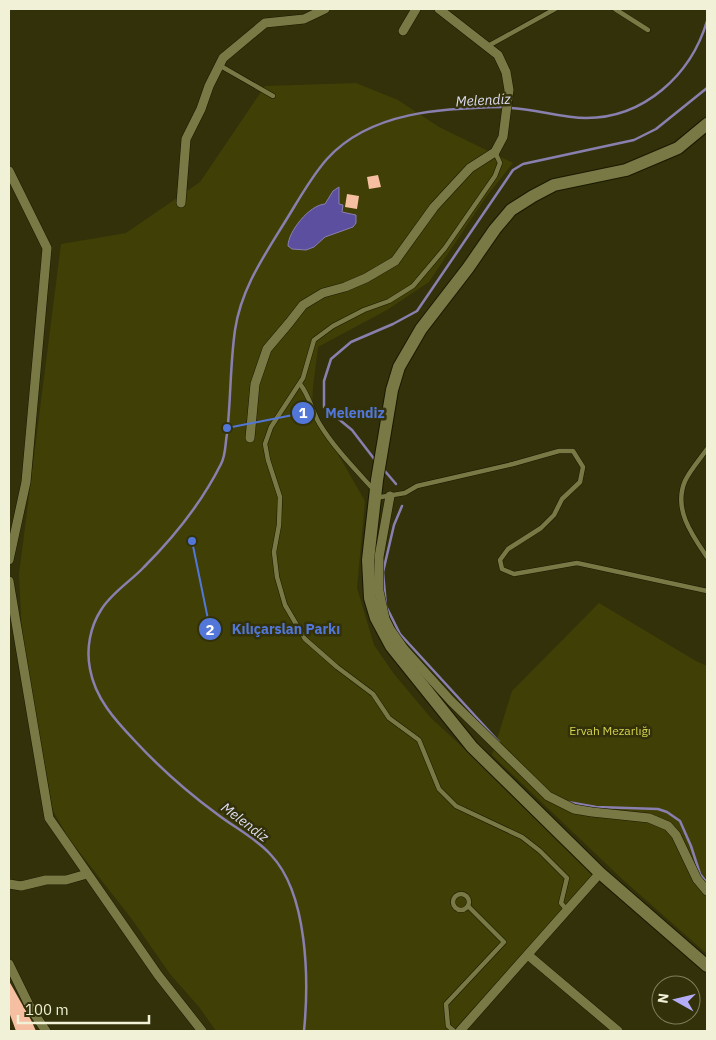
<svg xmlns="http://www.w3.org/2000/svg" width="716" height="1040" viewBox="0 0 716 1040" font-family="'IBM Plex Sans',sans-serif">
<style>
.green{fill:#403f06}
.water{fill:#5d4f9f;stroke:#8980b0}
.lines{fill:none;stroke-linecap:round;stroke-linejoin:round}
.stream{stroke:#8980b0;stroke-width:2.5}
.building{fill:#f6bfa2}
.lane-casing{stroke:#191901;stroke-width:5.5}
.street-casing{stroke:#191901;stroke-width:10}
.secondary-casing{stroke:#191901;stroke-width:14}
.lane{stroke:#797946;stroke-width:4.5}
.street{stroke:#797946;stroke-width:9}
.secondary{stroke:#797946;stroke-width:12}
.labels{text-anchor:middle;stroke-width:5;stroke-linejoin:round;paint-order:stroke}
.park-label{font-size:12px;fill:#d5d44d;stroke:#32310a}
.water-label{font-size:14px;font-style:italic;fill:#dfdef4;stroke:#32310a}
.leader{fill:none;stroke:#5277d8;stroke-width:2}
.callout-dot{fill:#5277d8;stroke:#32310a;stroke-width:2}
.mark-label{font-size:15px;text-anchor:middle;font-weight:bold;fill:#fff}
.callout-label{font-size:14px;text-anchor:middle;font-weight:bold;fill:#5277d8;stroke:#32310a;stroke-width:5;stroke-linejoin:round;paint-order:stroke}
</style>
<rect width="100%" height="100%" fill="#32310a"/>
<g class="green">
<path d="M356,83L398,100L439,127L513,163L486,197L429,282L387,310L318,347L313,387L312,409L365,501L357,588L374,645L394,674L431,718L597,871L453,1031H216L199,1007L170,974L131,918L69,839L53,811L22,637L19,574L61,244L126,233L200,182L265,86Z"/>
<path d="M599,603L696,661L707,666V954L621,878L492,755L512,691Z"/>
</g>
<path class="water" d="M339,187V204L343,205L342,212L356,215V223L353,227L325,237L314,247L306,250L292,249L288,246C288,232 309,205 325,204L333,191Z"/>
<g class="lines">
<g class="stream">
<path d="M510,108C536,109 561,118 586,118C644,118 691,75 707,21"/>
<path d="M375,460L352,430L324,407V381L331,359L351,342L393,324L417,311L513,170L523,164L634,140L656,129L707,88"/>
<path d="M384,470L396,484"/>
<path d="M402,506L394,525L383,572L386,606L400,634L499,742"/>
<path d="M568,802L596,807L658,809L667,812L680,821L691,846L700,874L707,883"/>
<path d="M304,1031C309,980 308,894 271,855C256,838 235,828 217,814C187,792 160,768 135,741C115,720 95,698 90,669C86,649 90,627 101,610C111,593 131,581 144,567C174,537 202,502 221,464C226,455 225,444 227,434C231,399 230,365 235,330C241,290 262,259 283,225C297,203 310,178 327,159C370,111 444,108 504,107"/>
</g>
</g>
<g class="building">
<path d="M378,175L381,187L369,189L367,177Z"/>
<path d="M347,194L359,196L357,209L345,207Z"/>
<path d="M9,981L31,1020L36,1031H16L9,1012Z"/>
</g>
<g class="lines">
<g class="lane-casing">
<g id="lane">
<path d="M615,9L648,30"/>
<path d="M488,46L555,9"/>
<path d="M219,65L273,96"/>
<path d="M495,152L500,163L495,176L445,248L413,286L389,301L364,310L333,326L314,340L303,378L271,427L265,444L268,460L280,497L279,525L274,552L277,577L285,605L305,639L337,667L373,694L389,718L419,740L439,789L456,806L522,837L540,851L567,878L561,903L567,910"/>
<path d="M300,384C309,395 312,410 319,423C334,448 355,469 374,490"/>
<path d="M707,449C700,459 690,470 685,481C673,509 692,535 707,557"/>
<path d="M375,498L405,493L417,486L513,464L559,451H573L583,467L580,482L562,499L554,515L541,528L508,549L500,560L502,569L514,574L577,563L707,591"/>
<circle cx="461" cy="902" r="8"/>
<path d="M454,1031L448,1026L446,1004L504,942L468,906"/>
</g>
</g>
<g class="street-casing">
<g id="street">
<path d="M403,31L416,9"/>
<path d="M9,171L47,248L26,482L9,560"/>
<path d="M181,203L186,139L201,109L209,86L223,58L265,23L304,19L325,9"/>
<path d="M250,438L255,384L267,349L289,323L303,305L323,293L345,287L366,278L395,261L434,207L470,168L495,152L503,137L509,90L506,72L498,55L439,9"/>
<path d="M390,496L379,557V591L385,619L390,629L404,649L451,701L548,796L574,809L592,812L649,818L668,826L676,835L697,879L707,891"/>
<path d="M9,581L49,818L158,975L202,1031"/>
<path d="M9,884L21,886L46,880H66L87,874"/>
<path d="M528,955L618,1031"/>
<path d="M9,964L31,1009L46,1031"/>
<path d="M460,1031L600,873"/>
</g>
</g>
<g class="secondary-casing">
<path id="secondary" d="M707,124L678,148L626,170L554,185L533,196L511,210L495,229L468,268L421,329L399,367L392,390L377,480L368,560L370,598L376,618L391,646L472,747L600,873L707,966"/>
</g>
<use href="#lane" class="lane"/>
<use href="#street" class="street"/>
<use href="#secondary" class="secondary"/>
</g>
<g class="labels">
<g class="park-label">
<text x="610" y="735">Ervah Mezarlığı</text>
</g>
<g class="water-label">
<text transform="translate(483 100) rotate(-3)" y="5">Melendiz</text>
<text transform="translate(245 822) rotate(37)" y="5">Melendiz</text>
</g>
</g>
<path class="leader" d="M227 428L303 413M192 541L210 629"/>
<g class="callout-dot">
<circle cx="227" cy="428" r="5"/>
<circle cx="192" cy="541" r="5"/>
<circle cx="303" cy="413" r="12"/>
<circle cx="210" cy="629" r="12"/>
</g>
<g class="mark-label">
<text x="303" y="418">1</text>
<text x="210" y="635">2</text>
</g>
<g class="callout-label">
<text x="355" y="418">Melendiz</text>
<text x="286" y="634">Kılıçarslan Parkı</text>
</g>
<rect width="716" height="1040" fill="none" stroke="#f0f1d6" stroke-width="20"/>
<g transform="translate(676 1000) rotate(278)"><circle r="24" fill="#32310a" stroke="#7e7e5c"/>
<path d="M0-4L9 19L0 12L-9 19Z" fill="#b5acf8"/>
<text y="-8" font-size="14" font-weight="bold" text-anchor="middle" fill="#f0f1d6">N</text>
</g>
<path d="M18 1015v8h131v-8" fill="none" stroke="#f0f1d6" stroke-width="2.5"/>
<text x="25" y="1015" font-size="15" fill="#f0f1d6" stroke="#32310a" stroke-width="4" paint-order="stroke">100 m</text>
</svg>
